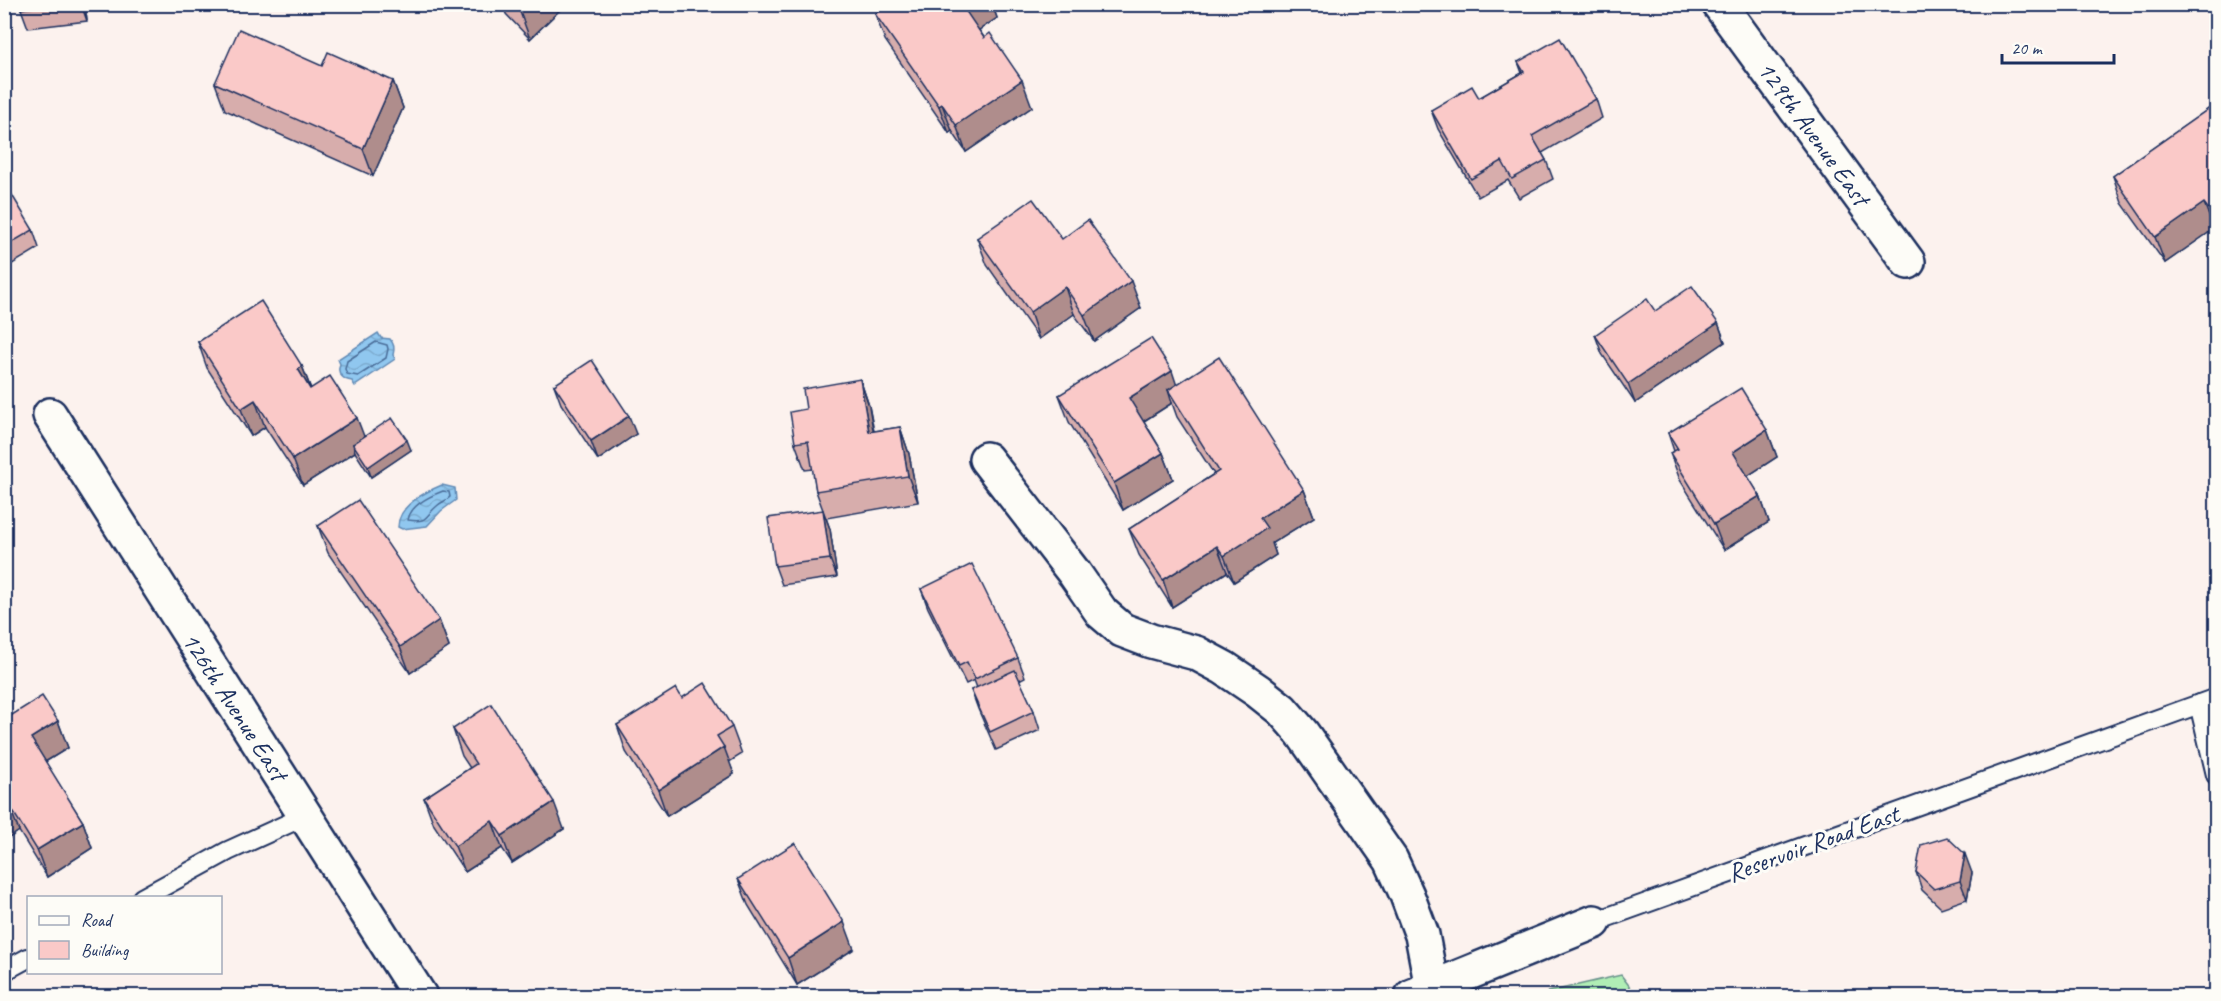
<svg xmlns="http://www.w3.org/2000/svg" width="2221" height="1001" viewBox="0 0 2221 1001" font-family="Caveat,sans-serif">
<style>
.green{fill:#b0eeb5;stroke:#668e8a;stroke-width:1.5}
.water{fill:url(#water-waves);stroke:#618ab5;stroke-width:1.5}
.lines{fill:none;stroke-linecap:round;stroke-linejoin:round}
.shore{stroke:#4a6c98;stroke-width:1.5}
.service-casing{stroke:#1b2f5e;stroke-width:22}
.minor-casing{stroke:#1b2f5e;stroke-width:38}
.service{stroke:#fdfcf7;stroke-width:18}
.minor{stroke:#fdfcf7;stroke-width:33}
.wall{fill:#d7adac;stroke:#1b2f5e;stroke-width:1.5}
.shaded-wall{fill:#af8d8c;stroke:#1b2f5e;stroke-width:1.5}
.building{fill:#fac9c8;stroke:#1b2f5e;stroke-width:1.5}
.labels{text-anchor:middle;stroke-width:6;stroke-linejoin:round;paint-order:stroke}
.street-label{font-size:26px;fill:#1b2f5e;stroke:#fdfcf7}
</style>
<defs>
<pattern id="water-waves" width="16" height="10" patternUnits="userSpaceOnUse" patternTransform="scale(1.5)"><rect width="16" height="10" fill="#90c7ef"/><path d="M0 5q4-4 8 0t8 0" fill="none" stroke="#7cabcf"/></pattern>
</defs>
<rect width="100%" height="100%" fill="#fcf2ee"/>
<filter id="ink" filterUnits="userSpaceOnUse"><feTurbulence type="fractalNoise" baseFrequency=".0167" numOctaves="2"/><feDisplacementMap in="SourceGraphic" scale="12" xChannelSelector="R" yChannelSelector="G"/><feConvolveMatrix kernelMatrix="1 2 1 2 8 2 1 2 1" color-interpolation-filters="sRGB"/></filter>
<g filter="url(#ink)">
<path class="green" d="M1621,975L1637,996H1551L1548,992Z"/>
<g class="water">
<path d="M378,333L381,338L390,339C394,344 395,348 393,355L395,359L355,386L352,381C343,380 336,373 340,364L338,359Z"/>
<path d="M442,485L455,488L456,500L441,511L427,526L402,529L398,527C398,505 425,492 442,485Z"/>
</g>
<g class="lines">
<g class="shore">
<path d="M376,342L387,345L388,349L386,358L358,376L347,374L345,369L347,361Z"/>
<path d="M443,491L449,492L450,497C446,501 441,502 437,506C424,517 428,523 408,520C410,505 430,496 443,491Z"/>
</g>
<g class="service-casing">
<g id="service">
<path d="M2199,704L2216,775"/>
<path d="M142,898L228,851L305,816"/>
<path d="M1594,922L2216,698"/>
<path d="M4,971L28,958"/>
</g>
</g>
<g class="minor-casing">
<g id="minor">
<path d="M1719,4L1908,262"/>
<path d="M50,415L420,996"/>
<path d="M986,459L1075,574L1102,613L1122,630L1151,641L1196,653L1224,668L1258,691L1282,710L1302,733L1391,860L1407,895L1422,935L1432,988"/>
<path d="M1412,996L1594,922"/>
</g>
</g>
<use href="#service" class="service"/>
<use href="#minor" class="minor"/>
</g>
<g class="wall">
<path d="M21,4H85L87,21L28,28L21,9Z"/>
<path d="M503,4H566L530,39L506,14Z"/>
<path d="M875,4H992L997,18L979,30L1032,107L966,152L952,131L949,133L885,40L875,14L879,11Z"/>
<path d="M1518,62L1596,99L1602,118L1542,153L1546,160L1553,179L1519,198L1508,180L1478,197L1438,129L1431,110L1479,98L1522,73Z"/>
<path d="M322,66L393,81L403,108L373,176L225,110L215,83Z"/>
<path d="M2217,103V234L2214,229L2165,263L2122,203L2113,176Z"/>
<path d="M4,193L33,230L39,248L4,269Z"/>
<path d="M977,238L1062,239L1141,308L1094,341L1074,314L1039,339L987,265Z"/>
<path d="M1655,311L1718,323L1725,342L1635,403L1602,354L1595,335Z"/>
<path d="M198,342L302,366L311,389L364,436L411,450L371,477L355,452L303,485L265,427L251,436L207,368Z"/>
<path d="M860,379L869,406L874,431L900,427L909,454L918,502L826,518L830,529L837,577L782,585L775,566L823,510L816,491L813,469L805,470L795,443L806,409Z"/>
<path d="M554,385L636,434L598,460L561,404Z"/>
<path d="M1176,385L1304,490L1314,517L1272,543L1276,555L1234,582L1227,572L1172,607L1139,555L1129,529L1214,474L1177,417L1172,403L1144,421L1163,453L1173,479L1123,510L1069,422L1059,395Z"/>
<path d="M1767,430L1777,457L1747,476L1760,496L1769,522L1724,550L1680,480L1670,453L1674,451L1668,433Z"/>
<path d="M318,526L439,620L449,647L410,673L328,553Z"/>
<path d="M921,589L1018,658L1025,677L1019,680L1034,711L1040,730L996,750L978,709L971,690L977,688L974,680L966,684L928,608Z"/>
<path d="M682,698L732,727L742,754L729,762L734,774L667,816L626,752L617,725Z"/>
<path d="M4,720L58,721L68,748L45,762L83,822L92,848L47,877L19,831L9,838L4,830Z"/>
<path d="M453,729L564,829L512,863L502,848L465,872L434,825L424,798L470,768L462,756Z"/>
<path d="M1916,872L1972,873L1967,899L1941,908L1922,890Z"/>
<path d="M738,879L854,949L797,985L748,905Z"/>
</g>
<g class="shaded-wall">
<path d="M81,4H85L87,21Z"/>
<path d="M528,4H566L530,39L520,12Z"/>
<path d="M967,4H992L997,18L973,34L963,7Z"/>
<path d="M1022,80L1032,107L966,152L956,125Z"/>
<path d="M393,81L403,108L373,176L363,149Z"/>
<path d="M942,104L952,131L949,133L939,106Z"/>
<path d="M2204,203L2214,229L2165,263L2155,237Z"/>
<path d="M1131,281L1141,308L1094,341L1084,315Z"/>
<path d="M1065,287L1074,314L1039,339L1030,312Z"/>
<path d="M1718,323L1725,342L1635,403L1628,384Z"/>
<path d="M302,366L312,392L298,369Z"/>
<path d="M1172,371L1181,398L1168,390L1172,403L1139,424L1129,398Z"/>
<path d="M860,379L869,406L878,459L869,432Z"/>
<path d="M255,400L265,427L251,436L241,409Z"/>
<path d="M629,416L636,434L598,460L591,441Z"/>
<path d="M357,418L367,444H353L355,452L303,485L293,459Z"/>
<path d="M900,427L909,454L918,502L908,476Z"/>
<path d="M1767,430L1777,457L1743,479L1733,452Z"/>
<path d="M407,440L411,450L371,477L368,467Z"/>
<path d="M1163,453L1173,479L1123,510L1114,483Z"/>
<path d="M1304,490L1314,517L1272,543L1276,555L1234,582L1224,556L1260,518Z"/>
<path d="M1760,496L1769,522L1724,550L1714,524Z"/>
<path d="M823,510L830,529L837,577L830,559Z"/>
<path d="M1217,546L1227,572L1172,607L1163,580Z"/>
<path d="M439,620L449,647L410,673L400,647Z"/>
<path d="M58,721L68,748L40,765L31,738Z"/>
<path d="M724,747L734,774L667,816L658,790Z"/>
<path d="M554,802L564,829L512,863L502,836Z"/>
<path d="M9,805L19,831L9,838L4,824V808Z"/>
<path d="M492,821L502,848L465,872L455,846Z"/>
<path d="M83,822L92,848L47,877L37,850Z"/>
<path d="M1965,854L1972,873L1967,899L1960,881Z"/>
<path d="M844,922L854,949L797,985L788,958Z"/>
</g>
<g class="building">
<path d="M21,4H59L21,9Z"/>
<path d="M513,4H528L520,12Z"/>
<path d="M883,4H967L963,7L984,38L990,33L1022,80L956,125L942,104L939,106L875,14L884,7Z"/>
<path d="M239,29L322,66L328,52L393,81L363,149L215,83Z"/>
<path d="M1560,38L1596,99L1532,136L1546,160L1512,179L1502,161L1471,179L1431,110L1472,86L1479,98L1524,72L1518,62Z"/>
<path d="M2217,103V220L2204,203L2155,237L2113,176Z"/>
<path d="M9,190L33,230L4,247V193Z"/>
<path d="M1033,199L1062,239L1088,220L1131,281L1084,315L1065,287L1030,312L977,238Z"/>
<path d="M1692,286L1718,323L1628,384L1595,335L1647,299L1655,311Z"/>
<path d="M261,301L302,366L298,369L310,389L330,376L357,418L293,459L255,400L241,409L198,342Z"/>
<path d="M1151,338L1172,371L1129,398L1163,453L1114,483L1059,395Z"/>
<path d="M1219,357L1304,490L1260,518L1267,528L1224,556L1217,546L1163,580L1129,529L1219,471L1168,390Z"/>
<path d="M592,360L629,416L591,441L554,385Z"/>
<path d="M860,379L869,432L900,427L908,476L816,491L808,441L795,443L790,412L806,409L803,389Z"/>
<path d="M1741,388L1767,430L1733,452L1760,496L1714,524L1670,453L1678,449L1668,433Z"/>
<path d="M392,418L407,440L368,467L353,444Z"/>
<path d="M358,500L439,620L400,647L318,526Z"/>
<path d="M823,510L830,559L775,566L768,518Z"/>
<path d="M972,564L1018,658L975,679L967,662L959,666L921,589Z"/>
<path d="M1015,670L1034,711L990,732L971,690Z"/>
<path d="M705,683L732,727L717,736L724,747L658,790L617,725L676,688L682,698Z"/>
<path d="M42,696L58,721L31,738L83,822L37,850L9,805L4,808V720Z"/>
<path d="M491,704L554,802L502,836L492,821L455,846L424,798L476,764L453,729Z"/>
<path d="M1947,837L1965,854L1960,881L1934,889L1916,872L1921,845Z"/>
<path d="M795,843L844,922L788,958L738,879Z"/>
</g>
</g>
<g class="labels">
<g class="street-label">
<text transform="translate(1814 133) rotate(54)" y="9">129th Avenue East</text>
<text transform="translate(235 706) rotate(57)" y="9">126th Avenue East</text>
<text transform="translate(1813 843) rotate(-20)" y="9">Reservoir Road East</text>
</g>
</g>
<rect width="2221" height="1001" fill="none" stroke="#fdfcf7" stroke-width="24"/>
<rect x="12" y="12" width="2197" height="977" fill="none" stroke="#1b2f5e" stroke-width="2" filter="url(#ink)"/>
<rect x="27" y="896" width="195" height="78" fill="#fdfcf7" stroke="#a3aaba" stroke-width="1.5"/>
<rect x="39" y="916" width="30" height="9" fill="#fdfcf7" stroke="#a3aaba" stroke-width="1.5"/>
<text x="81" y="926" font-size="18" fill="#1b2f5e">Road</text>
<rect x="39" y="941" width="30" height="18" fill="#fac9c8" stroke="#a3aaba" stroke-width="1.5"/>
<text x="81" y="956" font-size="18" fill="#1b2f5e">Building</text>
<path d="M2002 54v9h112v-9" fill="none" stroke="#1b2f5e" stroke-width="3"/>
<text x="2011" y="54" font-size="18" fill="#1b2f5e" stroke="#fdfcf7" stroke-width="4.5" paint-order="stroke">20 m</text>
</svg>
